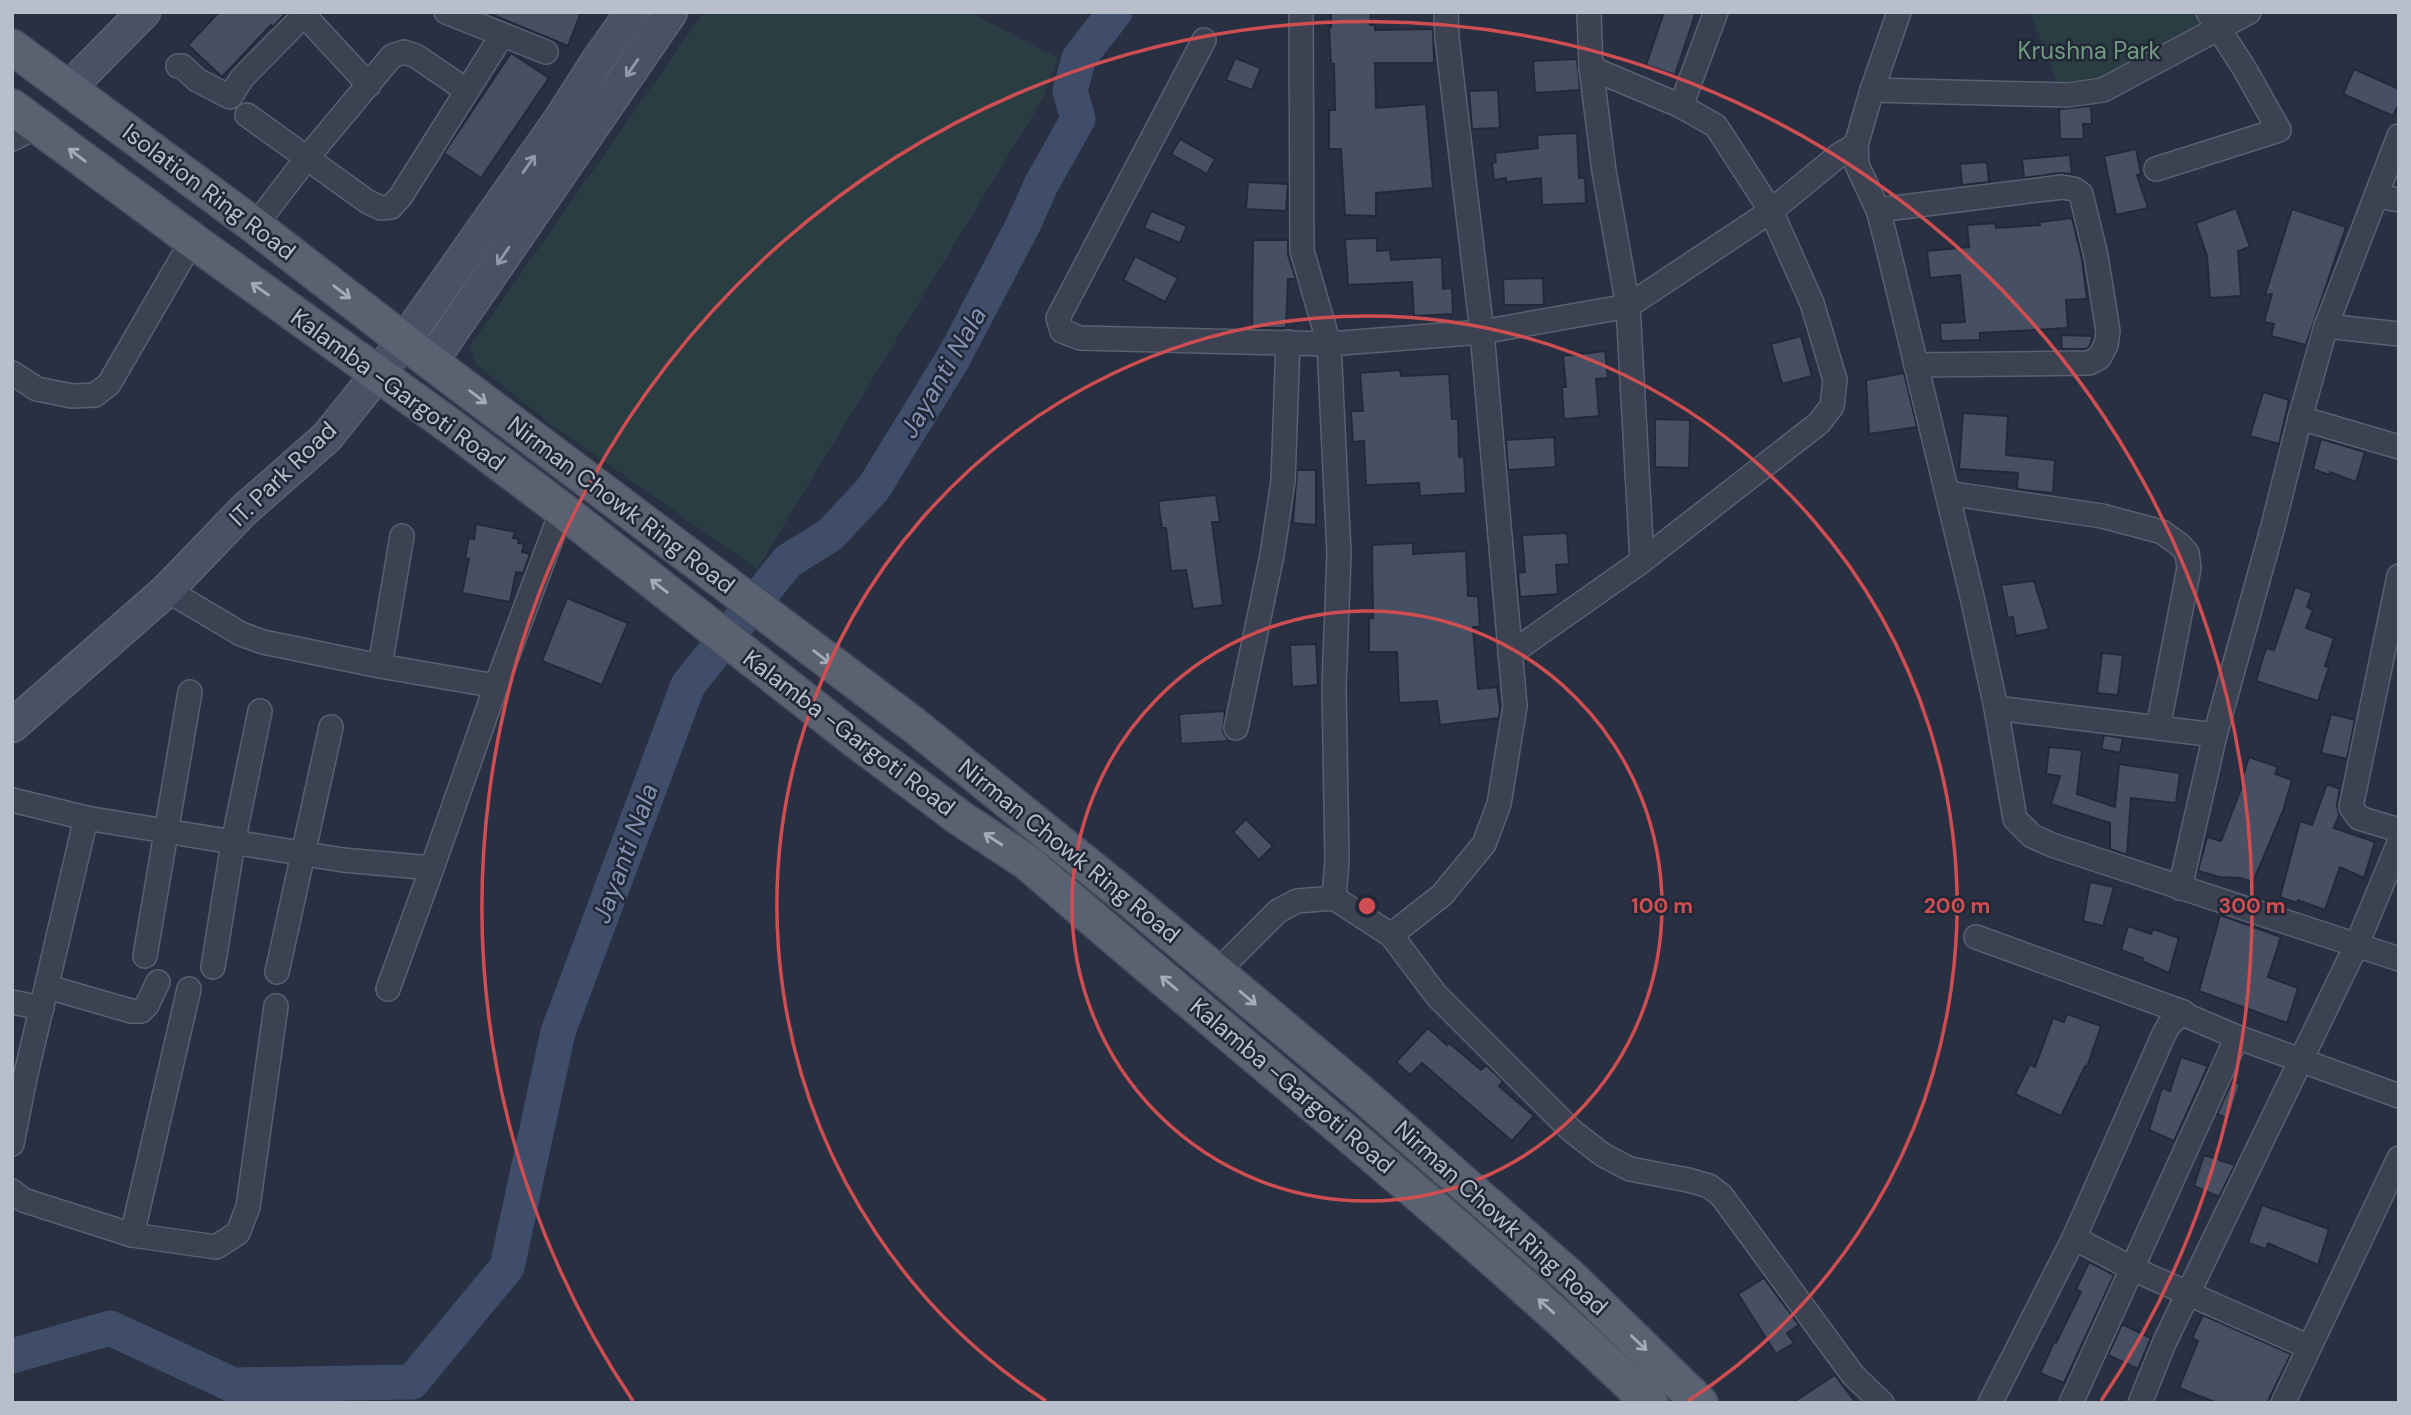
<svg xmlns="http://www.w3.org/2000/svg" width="2411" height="1415" viewBox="0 0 2411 1415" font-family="'DM Sans',sans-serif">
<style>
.green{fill:#2a3d43}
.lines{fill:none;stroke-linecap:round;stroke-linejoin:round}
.river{stroke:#3f4c6a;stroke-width:35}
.building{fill:#475063;stroke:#232939;stroke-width:2}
.street-casing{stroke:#5a606f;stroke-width:26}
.secondary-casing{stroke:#5a606f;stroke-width:35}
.primary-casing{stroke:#464b5b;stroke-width:38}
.path{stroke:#485a5f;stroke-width:3.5;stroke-dasharray:5 5;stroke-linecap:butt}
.street{stroke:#3c4252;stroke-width:23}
.secondary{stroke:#4a5164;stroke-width:32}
.primary{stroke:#5a6171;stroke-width:35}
.oneway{stroke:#9298a7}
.oneway2{stroke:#a6abb9}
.ring{fill:none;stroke:#cf4e51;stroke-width:3.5}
.labels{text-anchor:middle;stroke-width:5;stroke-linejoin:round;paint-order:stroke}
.park-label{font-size:24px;fill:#719b80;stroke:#212737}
.street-label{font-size:24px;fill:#b9becb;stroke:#212737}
.water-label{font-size:26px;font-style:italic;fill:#8290b2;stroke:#212737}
.centre{fill:#cf4e51;stroke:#212737;stroke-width:3.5}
.ring-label{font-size:21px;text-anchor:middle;font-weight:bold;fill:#cf4e51;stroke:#212737;stroke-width:5;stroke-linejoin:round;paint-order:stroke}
</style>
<rect width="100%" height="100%" fill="#283042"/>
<g class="green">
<path d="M704,12H969L1058,58L1042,100L757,569L548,422L476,364L470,346Z"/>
<path d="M2030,12H2208L2214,21L2103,90L2062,94Z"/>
</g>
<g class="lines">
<path class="river" d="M12,1356L110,1328L233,1385L412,1382L507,1267L558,1032L688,685L788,561L830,535L873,489L954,357L1023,225L1041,185L1078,119L1070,91L1079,58L1115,12"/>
</g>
<g class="building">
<path d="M219,12H287L273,27L271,25L222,77L188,45Z"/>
<path d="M486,12H581L568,46Z"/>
<path d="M1331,12H1371L1370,25H1375V30L1433,29L1434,63H1375L1376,108L1426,104L1433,188L1376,193V216L1345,215L1341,149H1329V110H1335L1334,64H1331L1329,27H1331Z"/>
<path d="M1664,12H1696L1675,75L1646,65Z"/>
<path d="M511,53L549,78L481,178L444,153Z"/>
<path d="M1235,58L1261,68L1252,90L1226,80Z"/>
<path d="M1577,59L1580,90L1535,93L1533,61Z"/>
<path d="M2354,69L2399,89V104L2393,116L2343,94Z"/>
<path d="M1498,90L1500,128L1472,129L1469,91Z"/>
<path d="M2091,106L2092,124H2083L2084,139H2060L2059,109Z"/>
<path d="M1577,133L1579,178H1585L1586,203L1542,205L1541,178L1506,182V178L1494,180L1492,163L1496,162L1495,153L1538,148L1537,135Z"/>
<path d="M1180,139L1215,159L1207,174L1171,154Z"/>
<path d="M2136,149L2141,174L2137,175L2148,208L2116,215L2104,156Z"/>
<path d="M2070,155L2072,174L2060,173L2024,178L2022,159Z"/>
<path d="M1987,162L1989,182L1962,185L1960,164Z"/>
<path d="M1248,182L1288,184L1286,211L1246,209Z"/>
<path d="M2236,208L2250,247L2238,251L2241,296L2210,298L2207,256L2196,223Z"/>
<path d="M2292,209L2346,227L2306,345L2271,336L2274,324L2264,322L2272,294L2265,295Z"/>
<path d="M1151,211L1187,226L1180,243L1144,228Z"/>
<path d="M2072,218L2082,259L2087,299L2066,300L2068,328L1980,333V340L1941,341L1940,323L1965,322L1960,275L1930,278L1927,251L1969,247L1967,225L1995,223L1996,228L2040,225L2039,222Z"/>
<path d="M1377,238V251L1390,250L1391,260L1442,257L1443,289L1452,288L1453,314L1414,316L1412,282L1348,285L1345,239Z"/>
<path d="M1253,240H1288V255L1296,279H1288L1286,328H1252Z"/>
<path d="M1135,256L1178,278L1165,302L1123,280Z"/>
<path d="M1543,278L1544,305H1504L1503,279Z"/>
<path d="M2061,335L2093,336L2089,347L2086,349H2062Z"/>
<path d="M1801,336L1812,376L1782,384L1771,344Z"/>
<path d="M1605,351L1608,378L1596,379L1599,416L1564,419L1562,387H1566L1563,356Z"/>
<path d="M1400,370L1401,376L1449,374L1452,419H1458L1459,457L1464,456L1466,493L1420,496L1419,483L1366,485L1364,441L1353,442L1351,411H1363L1360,373Z"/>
<path d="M1904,373L1917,427L1869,434L1866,380Z"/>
<path d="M2263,392L2289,400L2279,444L2250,436Z"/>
<path d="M1963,413L2008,416L2006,455L2055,460L2053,493L2017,489L2018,473L1959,469Z"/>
<path d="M1655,419L1690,420L1689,468L1655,467Z"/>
<path d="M1554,437L1556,467L1508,470L1506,440Z"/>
<path d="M2321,439L2365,452L2356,482L2330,472L2329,475L2313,469Z"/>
<path d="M1297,470H1316V525L1293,523Z"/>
<path d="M1216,495L1220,522H1212L1223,605L1193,609L1186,570L1171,571L1166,528H1162L1158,501Z"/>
<path d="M476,524L515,532L513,538L519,539L518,543L524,544L522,552L530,554L523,573L516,572L510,602L462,593L469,559L465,558L469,538L474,539Z"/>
<path d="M1567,533L1569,564L1556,565L1558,594L1520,597L1518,573L1525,572L1522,535Z"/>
<path d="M1413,543V554L1466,551L1468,596H1478L1480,627H1473L1478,689L1497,687L1500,709L1499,718L1440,725L1437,701L1399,703L1397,652H1369V618H1373L1372,545Z"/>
<path d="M2034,581L2049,629L2016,636L2013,617L2008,618L2001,585Z"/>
<path d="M2295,587L2312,593L2307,607L2313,610L2306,628L2334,638L2325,666L2329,667L2318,701L2256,681L2266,648L2274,650Z"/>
<path d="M567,598L628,623L602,685L542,661Z"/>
<path d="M1316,644L1318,685L1292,687L1290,645Z"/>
<path d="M2102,653L2123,655L2118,695L2097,693Z"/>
<path d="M1225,711L1223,732L1229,741L1181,744L1179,714Z"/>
<path d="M2331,714L2355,720L2347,759L2321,753Z"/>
<path d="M2104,735L2123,738L2120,753L2101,749Z"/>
<path d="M2049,747L2082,750L2077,794L2115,807L2119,764L2180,773L2176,803L2131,798L2127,855L2110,849V823L2051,804L2060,776L2046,774Z"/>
<path d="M2249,757L2278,767L2275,774L2292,780L2283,811L2253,882L2240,878L2220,877L2198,871L2207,837L2221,841L2242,786L2240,785Z"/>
<path d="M2327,784L2340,789L2337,805L2339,815L2334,828L2375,842L2364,878L2340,867L2325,910L2298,900L2297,903L2280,897L2300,821L2312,825Z"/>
<path d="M1246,819L1273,846L1259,860L1233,832Z"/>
<path d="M2090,882L2114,887L2103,926L2083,921Z"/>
<path d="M2220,915L2281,937L2268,977L2298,988L2287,1023L2199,991Z"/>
<path d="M2128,926L2151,934L2153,929L2179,938L2169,973L2142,961L2143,958L2121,950Z"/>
<path d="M2067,1014L2101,1026L2087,1067L2085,1066L2061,1116L2015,1094L2030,1064L2035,1067L2053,1018L2064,1022Z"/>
<path d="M1428,1028L1447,1045L1449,1043L1481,1070L1486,1065L1503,1081L1499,1086L1534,1116L1512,1141L1422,1063L1410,1075L1396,1062Z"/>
<path d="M2181,1057L2208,1066L2174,1141L2149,1130L2162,1088L2170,1091Z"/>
<path d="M2232,1081L2240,1084L2229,1119L2217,1114Z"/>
<path d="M2204,1155L2235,1165L2219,1197L2194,1186Z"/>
<path d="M2262,1205L2329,1229L2318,1265L2268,1243L2266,1249L2248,1243Z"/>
<path d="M2089,1262L2114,1275L2064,1383L2040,1373L2054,1342L2056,1343L2081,1292L2076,1289Z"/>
<path d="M1764,1278L1799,1325L1787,1333L1794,1343L1776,1354L1738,1294Z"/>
<path d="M2203,1315L2291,1354L2267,1403H2217L2179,1388L2198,1341L2192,1338Z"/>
<path d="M2122,1324L2151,1338L2138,1369L2108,1355Z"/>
<path d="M1835,1375L1856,1403H1792Z"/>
</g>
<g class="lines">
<g class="street-casing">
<g id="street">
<path d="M446,12L546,52"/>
<path d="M1301,12L1302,251L1329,344L1339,554L1334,686L1337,861L1334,898"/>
<path d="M1589,12L1591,68L1604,171L1628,306L1642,561"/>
<path d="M1899,12L1872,90L1856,145L1857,165L1878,210L1886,240L1973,601L1996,708L2015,819L2032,836L2052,845L2399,959"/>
<path d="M304,15L369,85"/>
<path d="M1204,40L1058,318L1062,331L1080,338L1329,344L1482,332L1628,306L1771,211L1839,155L1856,145"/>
<path d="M178,66H182L197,80L230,97L242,78L307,12"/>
<path d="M1872,90L2068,95L2103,90L2249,12"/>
<path d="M1681,106L1716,12"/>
<path d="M247,115L368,202L381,208L391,207L401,196L502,35"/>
<path d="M2399,136L2326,326L2300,418L2399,447"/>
<path d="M12,139L38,126"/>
<path d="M2156,169L2279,130L2244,68L2208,12"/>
<path d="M2376,196L2399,200"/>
<path d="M1878,210L2062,187L2074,189L2081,194L2096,256L2108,331L2106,345L2099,358L2089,363L1916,365"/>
<path d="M255,226L306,159L392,56L404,52L416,56L467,91"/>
<path d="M2326,326L2399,334"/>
<path d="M12,373L37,389L72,396L95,395L109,384L192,241"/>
<path d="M1947,493L2102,516L2162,532L2180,545L2187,553L2189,568L2158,728"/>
<path d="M2399,576L2351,807L2359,818L2399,830"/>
<path d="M167,590L241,634L263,642L380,666L496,686"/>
<path d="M1510,654L1642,561L1819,423L1832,406L1835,380L1812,303L1771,211L1716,126L1681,106L1591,68"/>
<path d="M380,666L402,536"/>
<path d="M1996,708L2215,735"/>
<path d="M1236,728L1272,555L1283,481L1288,342"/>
<path d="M12,800L86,818"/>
<path d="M2180,888L2215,735L2273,526L2300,418"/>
<path d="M1391,935L1442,895L1484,844L1499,804L1515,706L1482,332L1447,38L1446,12"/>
<path d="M1976,937L2183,1012"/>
<path d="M145,956L190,692"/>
<path d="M213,967L233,843L260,711"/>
<path d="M277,972L331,727"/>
<path d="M1217,972L1278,911L1297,901L1334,898L1391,935L1437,996L1572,1131L1603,1155L1630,1169L1688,1180L1709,1186L1721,1195L1853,1375L1882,1403"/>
<path d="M48,987L131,1011H141L147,1005L158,982"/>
<path d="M388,989L432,868"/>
<path d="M12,1002L42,1008"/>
<path d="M12,1144L25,1078L86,818L343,860L432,868L496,686L562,510"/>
<path d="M12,1191L23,1200L132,1235L216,1247L238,1233L248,1207L276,1006"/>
<path d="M132,1235L189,989"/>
<path d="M2074,1238L2133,1269L2309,1347"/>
<path d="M1990,1403L2074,1238L2164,1034L2169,1025L2183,1012L2190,1017L2237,1037L2399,1096"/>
<path d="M2071,1403L2237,1037"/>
<path d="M2140,1403L2165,1341L2357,944L2399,843"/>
<path d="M2283,1403L2399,1158"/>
</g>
</g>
<g class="secondary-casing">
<g id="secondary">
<path d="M69,88L144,12"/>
<path d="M431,362L671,12"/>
<path d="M12,726L167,590L244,510L327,437L405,340L561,118L598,60L632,12"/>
</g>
</g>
<g class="primary-casing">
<g id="primary">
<path d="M12,47L255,226L431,362L915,726L1127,897L1355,1088L1569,1276L1700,1403"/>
<path d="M12,107L203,248L453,428L562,510L858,742L960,818L1028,863C1235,1043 1452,1213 1650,1403"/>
</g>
</g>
<path class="path" d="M478,1402L479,1403"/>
<use href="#street" class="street"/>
<use href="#secondary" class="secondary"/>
<use href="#primary" class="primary"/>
</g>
<defs><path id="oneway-shaft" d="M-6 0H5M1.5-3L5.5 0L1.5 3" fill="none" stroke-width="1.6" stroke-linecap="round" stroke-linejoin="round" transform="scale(1.75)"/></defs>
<g class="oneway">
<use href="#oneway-shaft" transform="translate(632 68) rotate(125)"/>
<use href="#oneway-shaft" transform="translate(529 164) rotate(-55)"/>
<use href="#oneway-shaft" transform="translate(503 256) rotate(124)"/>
</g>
<g class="oneway2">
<use href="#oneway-shaft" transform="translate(77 155) rotate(-143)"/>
<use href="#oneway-shaft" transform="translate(260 289) rotate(-145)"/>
<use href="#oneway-shaft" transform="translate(342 292) rotate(37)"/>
<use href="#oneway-shaft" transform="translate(478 397) rotate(37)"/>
<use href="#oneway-shaft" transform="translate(659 586) rotate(-142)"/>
<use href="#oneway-shaft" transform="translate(822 657) rotate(37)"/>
<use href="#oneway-shaft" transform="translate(993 839) rotate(-147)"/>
<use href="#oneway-shaft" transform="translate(1169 983) rotate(-140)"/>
<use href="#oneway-shaft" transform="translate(1248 998) rotate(40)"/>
<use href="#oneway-shaft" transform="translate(1546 1306) rotate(-138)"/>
<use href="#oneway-shaft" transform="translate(1639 1343) rotate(44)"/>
</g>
<g class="ring">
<circle cx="1367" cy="906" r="295"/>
<path d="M1046 1401A590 590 0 1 1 1688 1401"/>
<path d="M633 1401A885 885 0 1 1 2101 1401"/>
</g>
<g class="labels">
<g class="park-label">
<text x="2089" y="59">Krushna Park</text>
</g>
<g class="street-label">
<text transform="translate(209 192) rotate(37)" y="8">Isolation Ring Road</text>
<text transform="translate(398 390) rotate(36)" y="8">Kalamba -Gargoti Road</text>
<text transform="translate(283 474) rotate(-44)" y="8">IT. Park Road</text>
<text transform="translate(621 505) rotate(37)" y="8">Nirman Chowk Ring Road</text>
<text transform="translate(849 733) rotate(37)" y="8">Kalamba -Gargoti Road</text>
<text transform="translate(1069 851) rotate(39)" y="8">Nirman Chowk Ring Road</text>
<text transform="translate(1292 1086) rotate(40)" y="8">Kalamba -Gargoti Road</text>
<text transform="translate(1501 1218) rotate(42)" y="8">Nirman Chowk Ring Road</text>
</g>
<g class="water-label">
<text transform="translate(943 372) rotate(-60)" y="9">Jayanti Nala</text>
<text transform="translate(625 853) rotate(-70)" y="9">Jayanti Nala</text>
</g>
</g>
<circle cx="1367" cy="906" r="10" class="centre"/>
<g class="ring-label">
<text x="1662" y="913">100 m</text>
<text x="1957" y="913">200 m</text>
<text x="2252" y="913">300 m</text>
</g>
<rect width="2411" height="1415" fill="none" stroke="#b9becb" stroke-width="28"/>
</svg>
